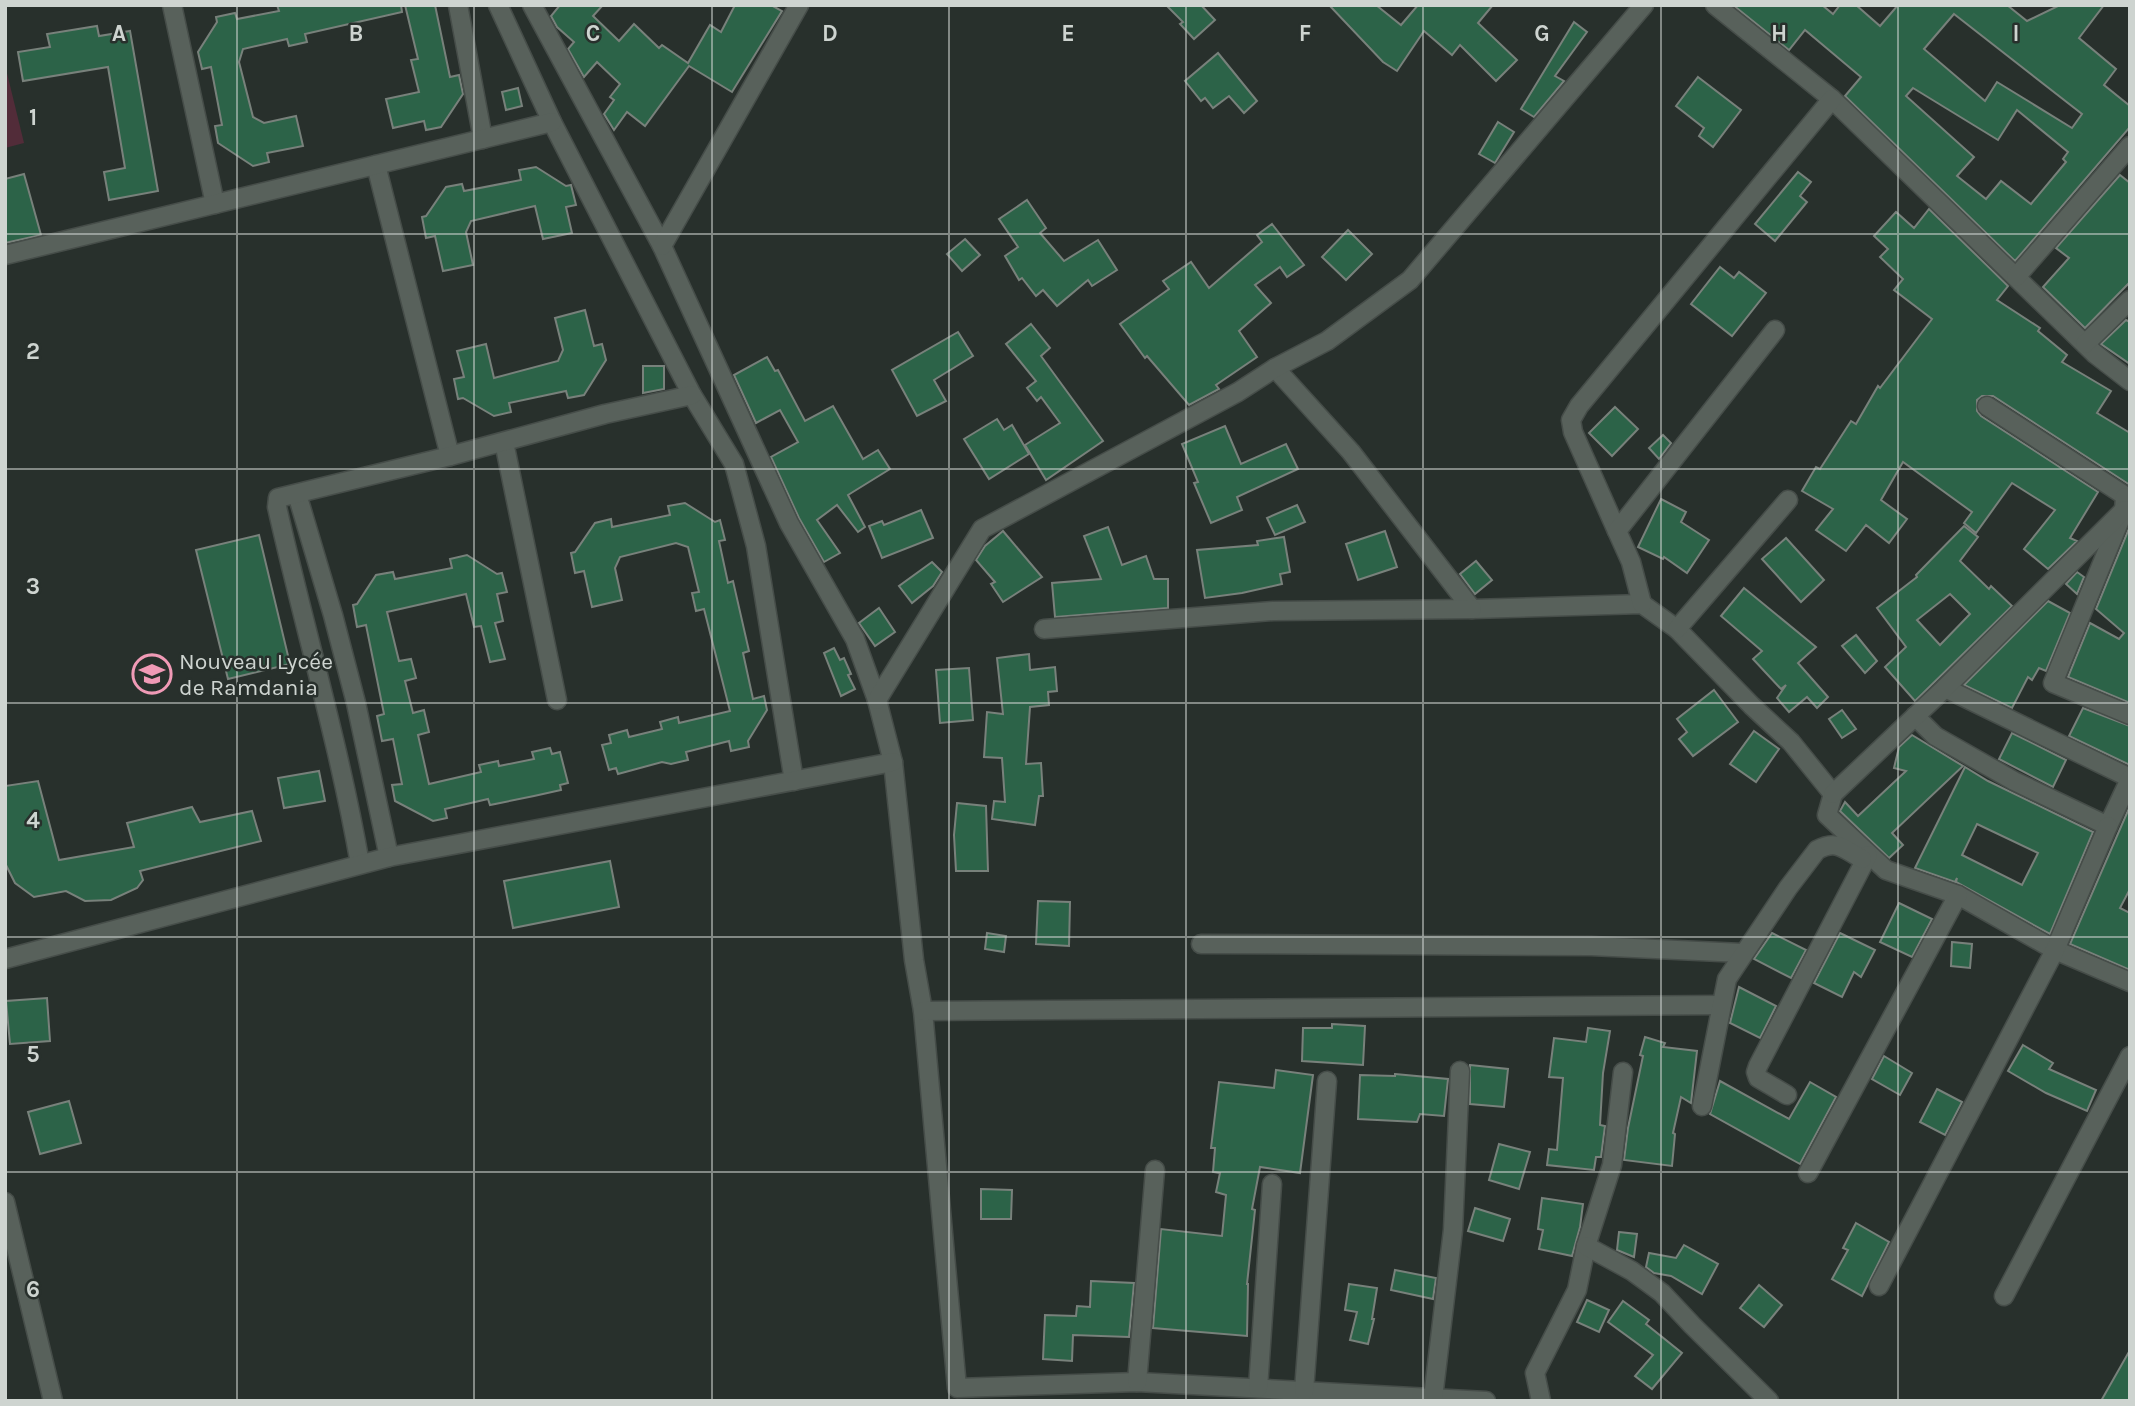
<svg xmlns="http://www.w3.org/2000/svg" width="2135" height="1406" viewBox="0 0 2135 1406" font-family="Karla,sans-serif">
<style>
.green{fill:#522c39}
.building{fill:#2c6348;stroke:#78817b;stroke-width:2;fill-rule:evenodd}
.lines{fill:none;stroke-linecap:round;stroke-linejoin:round}
.street-casing{stroke:#464d49;stroke-width:21}
.secondary-casing{stroke:#464d49;stroke-width:21}
.street{stroke:#58615b;stroke-width:18}
.secondary{stroke:#58615b;stroke-width:18}
.grid{fill:none;stroke:#ced4d0;stroke-width:2;stroke-opacity:0.55}
.labels{text-anchor:middle;stroke-width:5;stroke-linejoin:round;paint-order:stroke}
.poi-label{font-size:23px;fill:#ced4d0;stroke:#28302c;text-anchor:start}
.grid-label{font-size:23px;text-anchor:middle;font-weight:bold;fill:#ced4d0;stroke:#28302c;stroke-width:5;stroke-linejoin:round;paint-order:stroke}
</style>
<rect width="100%" height="100%" fill="#28302c"/>
<path class="green" d="M5,65L24,143L5,148Z"/>
<g class="building">
<path d="M277,5H401L402,12L305,34L307,42L289,46L287,39L243,49L239,62L253,117L264,123L296,116L303,146L267,153L269,162L253,166L218,143L215,126L222,125L211,67L202,69L198,52L217,22L216,17L235,13L237,19L279,11Z"/>
<path d="M405,5H435L450,77L459,75L463,94L441,127L426,130L424,121L393,128L386,99L419,92L411,60L418,59Z"/>
<path d="M560,5H603L593,16L619,41L634,24L659,48L662,45L688,63L710,25L721,32L735,5H771L782,11L732,92L689,66L645,126L627,112L614,130L604,114L614,100L610,97L620,84L597,62L584,77L568,49L574,42L557,27L551,16Z"/>
<path d="M1166,5H1201L1215,20L1194,39L1180,24L1183,22Z"/>
<path d="M1329,5H1376L1401,25L1418,5H1493L1478,23L1517,60L1496,81L1460,45L1452,55L1424,31L1397,71L1383,62Z"/>
<path d="M1733,5H1822L1833,14L1840,5H1856L1880,26L1898,5H2007L2027,21L2060,5H2104L2079,38L2116,69L2104,85L2130,106V127L2015,261L1845,96L1861,77L1805,30L1789,50ZM1954,14L2082,114L2072,128L1997,82L1985,101L1924,49ZM1913,88L1998,140L2017,110L2068,152L2063,159L2066,162L2031,204L2001,181L1986,199L1957,176L1974,157L1906,96Z"/>
<path d="M1574,22L1587,32L1555,76L1564,81L1534,117L1521,109Z"/>
<path d="M97,26L99,36L130,31L158,191L109,200L104,172L125,168L108,67L23,81L18,52L50,47L47,34Z"/>
<path d="M1218,53L1257,101L1244,113L1229,96L1213,108L1205,98L1201,101L1185,81Z"/>
<path d="M1698,77L1741,110L1713,147L1699,136L1704,128L1676,106Z"/>
<path d="M518,88L522,106L506,110L502,92Z"/>
<path d="M1498,122L1514,132L1495,163L1479,154Z"/>
<path d="M536,167L566,186L571,185L576,205L566,207L572,233L543,239L535,206L471,221L466,232L473,265L443,271L435,236L426,238L422,217L426,216L446,187L462,184L464,191L521,180L519,170Z"/>
<path d="M1798,172L1811,182L1800,196L1807,202L1775,241L1755,224Z"/>
<path d="M24,174L41,235L5,243V179Z"/>
<path d="M2120,175L2130,183V282L2085,328L2043,287L2069,258L2056,248Z"/>
<path d="M1027,200L1046,228L1040,233L1064,261L1098,240L1117,270L1092,286L1088,280L1057,306L1043,290L1036,296L1022,278L1019,280L1005,256L1018,247L999,219Z"/>
<path d="M1929,209L2008,286L1997,300L2040,328L2038,331L2067,355L2062,362L2111,391L2097,413L2130,433V485L1993,396H1982L1977,400V411L1981,416L2098,492L2070,538L2077,541L2048,569L2024,549L2055,510L2012,483L1976,533L1964,523L1972,512L1903,462L1881,500L1907,519L1889,543L1866,525L1846,551L1816,530L1833,509L1802,491L1816,467L1820,469L1851,421L1856,424L1878,386L1880,388L1932,319L1894,290L1903,279L1880,257L1888,249L1874,236L1896,212L1914,228Z"/>
<path d="M1272,224L1304,265L1287,277L1280,267L1255,285L1271,303L1239,331L1257,357L1216,385L1219,389L1189,405L1147,356L1145,358L1120,324L1169,289L1163,281L1191,262L1209,288L1262,242L1257,235Z"/>
<path d="M1348,230L1372,254L1346,280L1322,257Z"/>
<path d="M965,239L980,255L962,271L947,254Z"/>
<path d="M1720,267L1734,278L1739,272L1766,293L1732,336L1691,304Z"/>
<path d="M585,310L594,346L602,344L606,360L584,395L568,398L566,391L509,403L511,412L494,416L463,398L458,399L454,379L464,377L457,351L486,344L494,378L558,361L563,350L555,318Z"/>
<path d="M2126,320L2130,322V364L2101,344Z"/>
<path d="M1031,324L1050,348L1041,356L1103,441L1046,480L1025,445L1060,423L1041,397L1037,401L1027,388L1036,381L1006,344Z"/>
<path d="M958,332L973,356L934,380L946,401L917,416L892,370Z"/>
<path d="M767,357L775,371L778,370L805,421L833,406L863,459L878,450L890,469L848,495L865,527L858,532L837,505L817,520L840,553L824,562L799,518L771,457L798,442L780,410L756,423L734,375Z"/>
<path d="M643,366H664V389L643,393Z"/>
<path d="M1615,407L1638,429L1612,456L1589,433Z"/>
<path d="M997,419L1004,430L1012,425L1029,454L989,479L964,439Z"/>
<path d="M1225,426L1241,464L1286,444L1298,469L1237,497L1242,510L1211,523L1194,483L1198,482L1182,444Z"/>
<path d="M1663,435L1671,443L1659,459L1649,448Z"/>
<path d="M1661,499L1686,512L1681,522L1709,540L1687,573L1664,557L1663,559L1638,547Z"/>
<path d="M685,503L715,522L720,520L725,540L719,541L728,583L733,581L749,651L743,653L753,699L764,696L767,710L748,741L749,747L731,751L729,741L686,752L688,760L671,764L662,762L618,774L616,768L609,770L602,745L611,743L609,735L627,730L629,737L662,729L660,722L678,717L679,723L730,711L704,609L696,611L692,593L699,592L688,547L676,543L620,557L615,568L622,600L592,607L584,571L575,573L571,553L575,552L595,523L611,519L612,527L670,515L668,506Z"/>
<path d="M1297,505L1305,522L1275,535L1267,518Z"/>
<path d="M921,510L933,538L882,558L869,526L882,521L884,525Z"/>
<path d="M1964,526L1978,537L1960,561L1989,589L1991,586L2012,606L1915,701L1885,667L1906,647L1877,608L1917,577L1916,575ZM1950,594L1970,614L1940,645L1917,620Z"/>
<path d="M2130,526V703L2068,677L2090,623L2119,639L2124,633L2096,609Z"/>
<path d="M1108,527L1122,565L1146,556L1154,579H1168V608L1055,617L1052,583L1101,579L1084,536Z"/>
<path d="M1003,531L1042,577L1003,602L991,584L995,582L976,560L985,546Z"/>
<path d="M1385,531L1397,567L1358,580L1346,544Z"/>
<path d="M259,535L290,664L228,679L196,550Z"/>
<path d="M1284,537L1290,572L1280,574L1282,584L1242,593L1205,598L1197,550L1258,545L1257,541Z"/>
<path d="M1786,538L1824,580L1801,602L1762,559Z"/>
<path d="M467,555L497,574L502,573L507,592L497,594L503,621L495,623L505,659L490,662L481,626L474,627L466,594L387,612L399,661L411,659L416,678L405,681L413,713L424,710L429,732L418,735L429,784L481,772L479,765L498,761L499,766L534,759L532,752L550,748L552,754L560,752L568,783L560,785L561,790L534,796L490,805L488,799L445,809L447,818L433,821L395,801L392,785L402,784L393,739L382,741L377,716L384,714L366,625L357,627L353,605L357,604L376,575L393,572L395,579L452,568L450,559Z"/>
<path d="M1476,561L1492,580L1475,594L1460,574Z"/>
<path d="M932,562L942,572L933,586L912,603L899,586Z"/>
<path d="M2077,572L2084,577L2077,594L2066,584Z"/>
<path d="M1744,588L1816,647L1798,663L1828,697L1817,708L1807,697L1789,712L1777,698L1786,685L1781,689L1753,659L1762,651L1721,616Z"/>
<path d="M2048,601L2070,613L2046,671L2039,668L2032,680L2028,677L2012,708L1964,685Z"/>
<path d="M879,608L895,632L875,646L859,623Z"/>
<path d="M1856,635L1877,661L1865,673L1842,646Z"/>
<path d="M834,648L840,660L844,658L851,674L848,675L855,689L841,696L824,653Z"/>
<path d="M1029,654L1030,670L1055,667L1057,691L1048,692L1049,705L1030,707L1026,764L1041,763L1043,796H1039L1035,825L992,819L994,801L1005,802L1002,758L984,757L987,712L1003,714L997,658Z"/>
<path d="M969,668L973,720L940,723L936,670Z"/>
<path d="M1714,690L1738,722L1693,756L1679,739L1687,732L1677,719Z"/>
<path d="M2083,708L2130,726V765L2069,736Z"/>
<path d="M1842,710L1856,729L1842,738L1829,719Z"/>
<path d="M1754,731L1779,749L1756,782L1730,764Z"/>
<path d="M2012,733L2066,760L2053,787L1999,759Z"/>
<path d="M1912,735L1963,766L1892,833L1903,845L1889,858L1840,811L1845,802L1858,816L1906,771L1894,768L1899,747Z"/>
<path d="M1965,767L1988,781L2093,832L2050,934L1956,882L1957,878L1955,882L1915,868ZM1977,824L2038,853L2022,885L1962,855Z"/>
<path d="M319,771L325,801L284,808L278,778Z"/>
<path d="M38,781L59,860L134,847L127,823L192,807L200,822L252,811L261,841L140,871L143,880L137,888L111,900L85,901L66,891L34,897L15,883L5,863V786Z"/>
<path d="M957,803L986,806L988,871H956L954,835Z"/>
<path d="M2130,806V889L2120,908L2130,913V970L2070,944Z"/>
<path d="M610,861L619,907L513,928L504,881Z"/>
<path d="M1038,901L1070,902L1069,946L1036,944Z"/>
<path d="M1899,903L1932,919L1912,957L1880,942Z"/>
<path d="M987,933L1006,936L1004,952L985,949Z"/>
<path d="M1772,933L1806,950L1791,978L1754,959Z"/>
<path d="M1840,933L1875,950L1861,977L1854,972L1842,997L1814,983Z"/>
<path d="M1952,942L1972,944L1970,968L1951,966Z"/>
<path d="M1739,987L1776,1006L1760,1038L1730,1023Z"/>
<path d="M47,998L50,1041L10,1044L6,1001Z"/>
<path d="M1332,1024L1365,1026L1363,1065L1302,1061L1303,1028H1332Z"/>
<path d="M1588,1028L1610,1031L1603,1073L1600,1125L1605,1126L1601,1157H1596L1594,1170L1547,1165L1549,1149L1557,1150L1563,1078L1549,1077L1554,1038L1586,1042Z"/>
<path d="M1645,1037L1665,1043L1663,1047L1697,1051L1691,1103L1681,1097L1673,1133L1675,1134L1672,1166L1624,1160L1628,1128L1643,1056L1640,1055Z"/>
<path d="M2023,1045L2053,1063L2049,1069L2096,1090L2087,1111L2046,1093L2008,1071Z"/>
<path d="M1884,1056L1912,1073L1900,1095L1872,1079Z"/>
<path d="M1470,1065L1508,1069L1504,1107L1470,1104Z"/>
<path d="M1276,1070L1313,1075L1300,1173L1260,1167L1252,1209L1255,1210L1247,1284H1248L1247,1336L1153,1328L1161,1229L1222,1236L1226,1195L1216,1192L1220,1173L1213,1172L1215,1148H1211L1219,1082L1274,1088Z"/>
<path d="M1395,1074L1448,1079L1444,1116L1420,1114L1417,1122L1358,1119L1360,1075L1395,1076Z"/>
<path d="M1720,1081L1789,1119L1810,1082L1836,1097L1800,1164L1710,1114Z"/>
<path d="M1937,1089L1962,1102L1945,1135L1920,1122Z"/>
<path d="M69,1101L81,1143L40,1154L28,1112Z"/>
<path d="M1499,1144L1530,1152L1519,1189L1489,1180Z"/>
<path d="M981,1189L1012,1190L1011,1219H981Z"/>
<path d="M1542,1198L1583,1204L1580,1227L1572,1256L1539,1249L1543,1230L1538,1229Z"/>
<path d="M1475,1208L1510,1219L1503,1241L1468,1231Z"/>
<path d="M1856,1223L1889,1242L1862,1296L1832,1279L1848,1250L1843,1248Z"/>
<path d="M1619,1232L1637,1234L1634,1257L1617,1250Z"/>
<path d="M1684,1245L1718,1264L1702,1294L1671,1276L1654,1273L1646,1267L1649,1253L1676,1258Z"/>
<path d="M1395,1270L1436,1278L1433,1299L1391,1290Z"/>
<path d="M1091,1281L1134,1283L1129,1337L1073,1335L1072,1361L1043,1359L1045,1315L1076,1316L1077,1306L1090,1307Z"/>
<path d="M1349,1284L1377,1288L1372,1319H1374L1368,1344L1350,1340L1357,1312L1345,1310Z"/>
<path d="M1759,1285L1782,1305L1764,1327L1740,1308Z"/>
<path d="M1587,1300L1609,1310L1599,1332L1577,1322Z"/>
<path d="M1623,1301L1649,1320L1646,1324L1682,1353L1652,1389L1635,1376L1653,1355L1608,1322Z"/>
<path d="M2130,1350V1401H2101Z"/>
</g>
<g class="lines">
<g class="street-casing">
<g id="street">
<path d="M172,5L215,204"/>
<path d="M458,5L483,139"/>
<path d="M498,5L552,122L692,395L734,464L756,546L794,781"/>
<path d="M532,5L662,246L789,523L855,639L877,700L893,762L914,960L923,1011L957,1388L1137,1382L1486,1401"/>
<path d="M1715,5L1832,99L2095,354L2130,381"/>
<path d="M376,165L450,456"/>
<path d="M662,246L799,5"/>
<path d="M5,255L552,122"/>
<path d="M2016,277L2130,146"/>
<path d="M2085,344L2130,300"/>
<path d="M1275,368L1351,452L1472,609L1642,604L1677,629L1752,706L1791,742L1833,794L1827,815L1886,870L1958,895L2055,950L2130,982"/>
<path d="M1987,406L2130,499"/>
<path d="M504,442L557,700"/>
<path d="M297,494L333,615L356,703L389,857"/>
<path d="M2125,497L2124,510L2053,683L2130,715"/>
<path d="M1617,531L1573,432L1571,420L1579,406L1832,99"/>
<path d="M1642,604L1631,562L1617,531L1775,330"/>
<path d="M1044,629L1273,611L1472,609"/>
<path d="M1677,629L1788,500"/>
<path d="M1945,688L2130,778"/>
<path d="M877,700L982,529L1238,392L1275,368L1327,341L1410,280L1644,5"/>
<path d="M1915,716L1935,736L2014,781L2108,826L2130,779"/>
<path d="M1833,794L1945,688L2124,510"/>
<path d="M360,864C339,744 304,627 277,507L278,498L450,456L605,414L692,395"/>
<path d="M1201,944L1591,946L1742,953"/>
<path d="M5,959L389,857L893,762"/>
<path d="M923,1011L1721,1005"/>
<path d="M1787,1095L1758,1078L1756,1072L1758,1066L1868,855"/>
<path d="M1702,1106L1727,979L1788,888L1817,850C1837,839 1844,849 1862,859"/>
<path d="M1808,1173L1958,895"/>
<path d="M1879,1286L2055,950L2108,826"/>
<path d="M2004,1296L2130,1056"/>
<path d="M1137,1382L1155,1170"/>
<path d="M1258,1388L1272,1184"/>
<path d="M1304,1391L1327,1081"/>
<path d="M1433,1398L1453,1230L1460,1071"/>
<path d="M1541,1401L1535,1373L1577,1290L1586,1246L1612,1165L1623,1072"/>
</g>
</g>
<g class="secondary-casing">
<g id="secondary">
<path d="M5,1202L53,1401"/>
<path d="M1586,1246L1632,1271L1662,1293L1692,1325L1769,1401"/>
</g>
</g>
<use href="#street" class="street"/>
<use href="#secondary" class="secondary"/>
</g>
<path class="grid" d="M237,5V1401M474,5V1401M712,5V1401M949,5V1401M1186,5V1401M1423,5V1401M1661,5V1401M1898,5V1401M5,234H2130M5,469H2130M5,703H2130M5,937H2130M5,1172H2130"/>
<defs>
<g id="school-ring" transform="scale(2.0125)"><circle r="9.5" fill="#28302c" stroke="#f09ab6" stroke-width="1.5"/><path d="M0-5L7-2L0 1L-7-2ZM-4 1L0 2.5L4 1V4Q0 6-4 4Z" fill="#f09ab6"/></g>
</defs>
<g fill-rule="evenodd">
<use href="#school-ring" x="152" y="674"/>
</g>
<g class="labels">
<g class="poi-label">
<text x="179" y="669">Nouveau Lycée<tspan x="179" dy="26">de Ramdania</tspan></text>
</g>
</g>
<g class="grid-label">
<text x="119" y="41">A</text>
<text x="356" y="41">B</text>
<text x="593" y="41">C</text>
<text x="830" y="41">D</text>
<text x="1068" y="41">E</text>
<text x="1305" y="41">F</text>
<text x="1542" y="41">G</text>
<text x="1779" y="41">H</text>
<text x="2016" y="41">I</text>
<text x="33" y="125">1</text>
<text x="33" y="359">2</text>
<text x="33" y="594">3</text>
<text x="33" y="828">4</text>
<text x="33" y="1062">5</text>
<text x="33" y="1297">6</text>
</g>
<rect width="2135" height="1406" fill="none" stroke="#ced4d0" stroke-width="14"/>
</svg>
